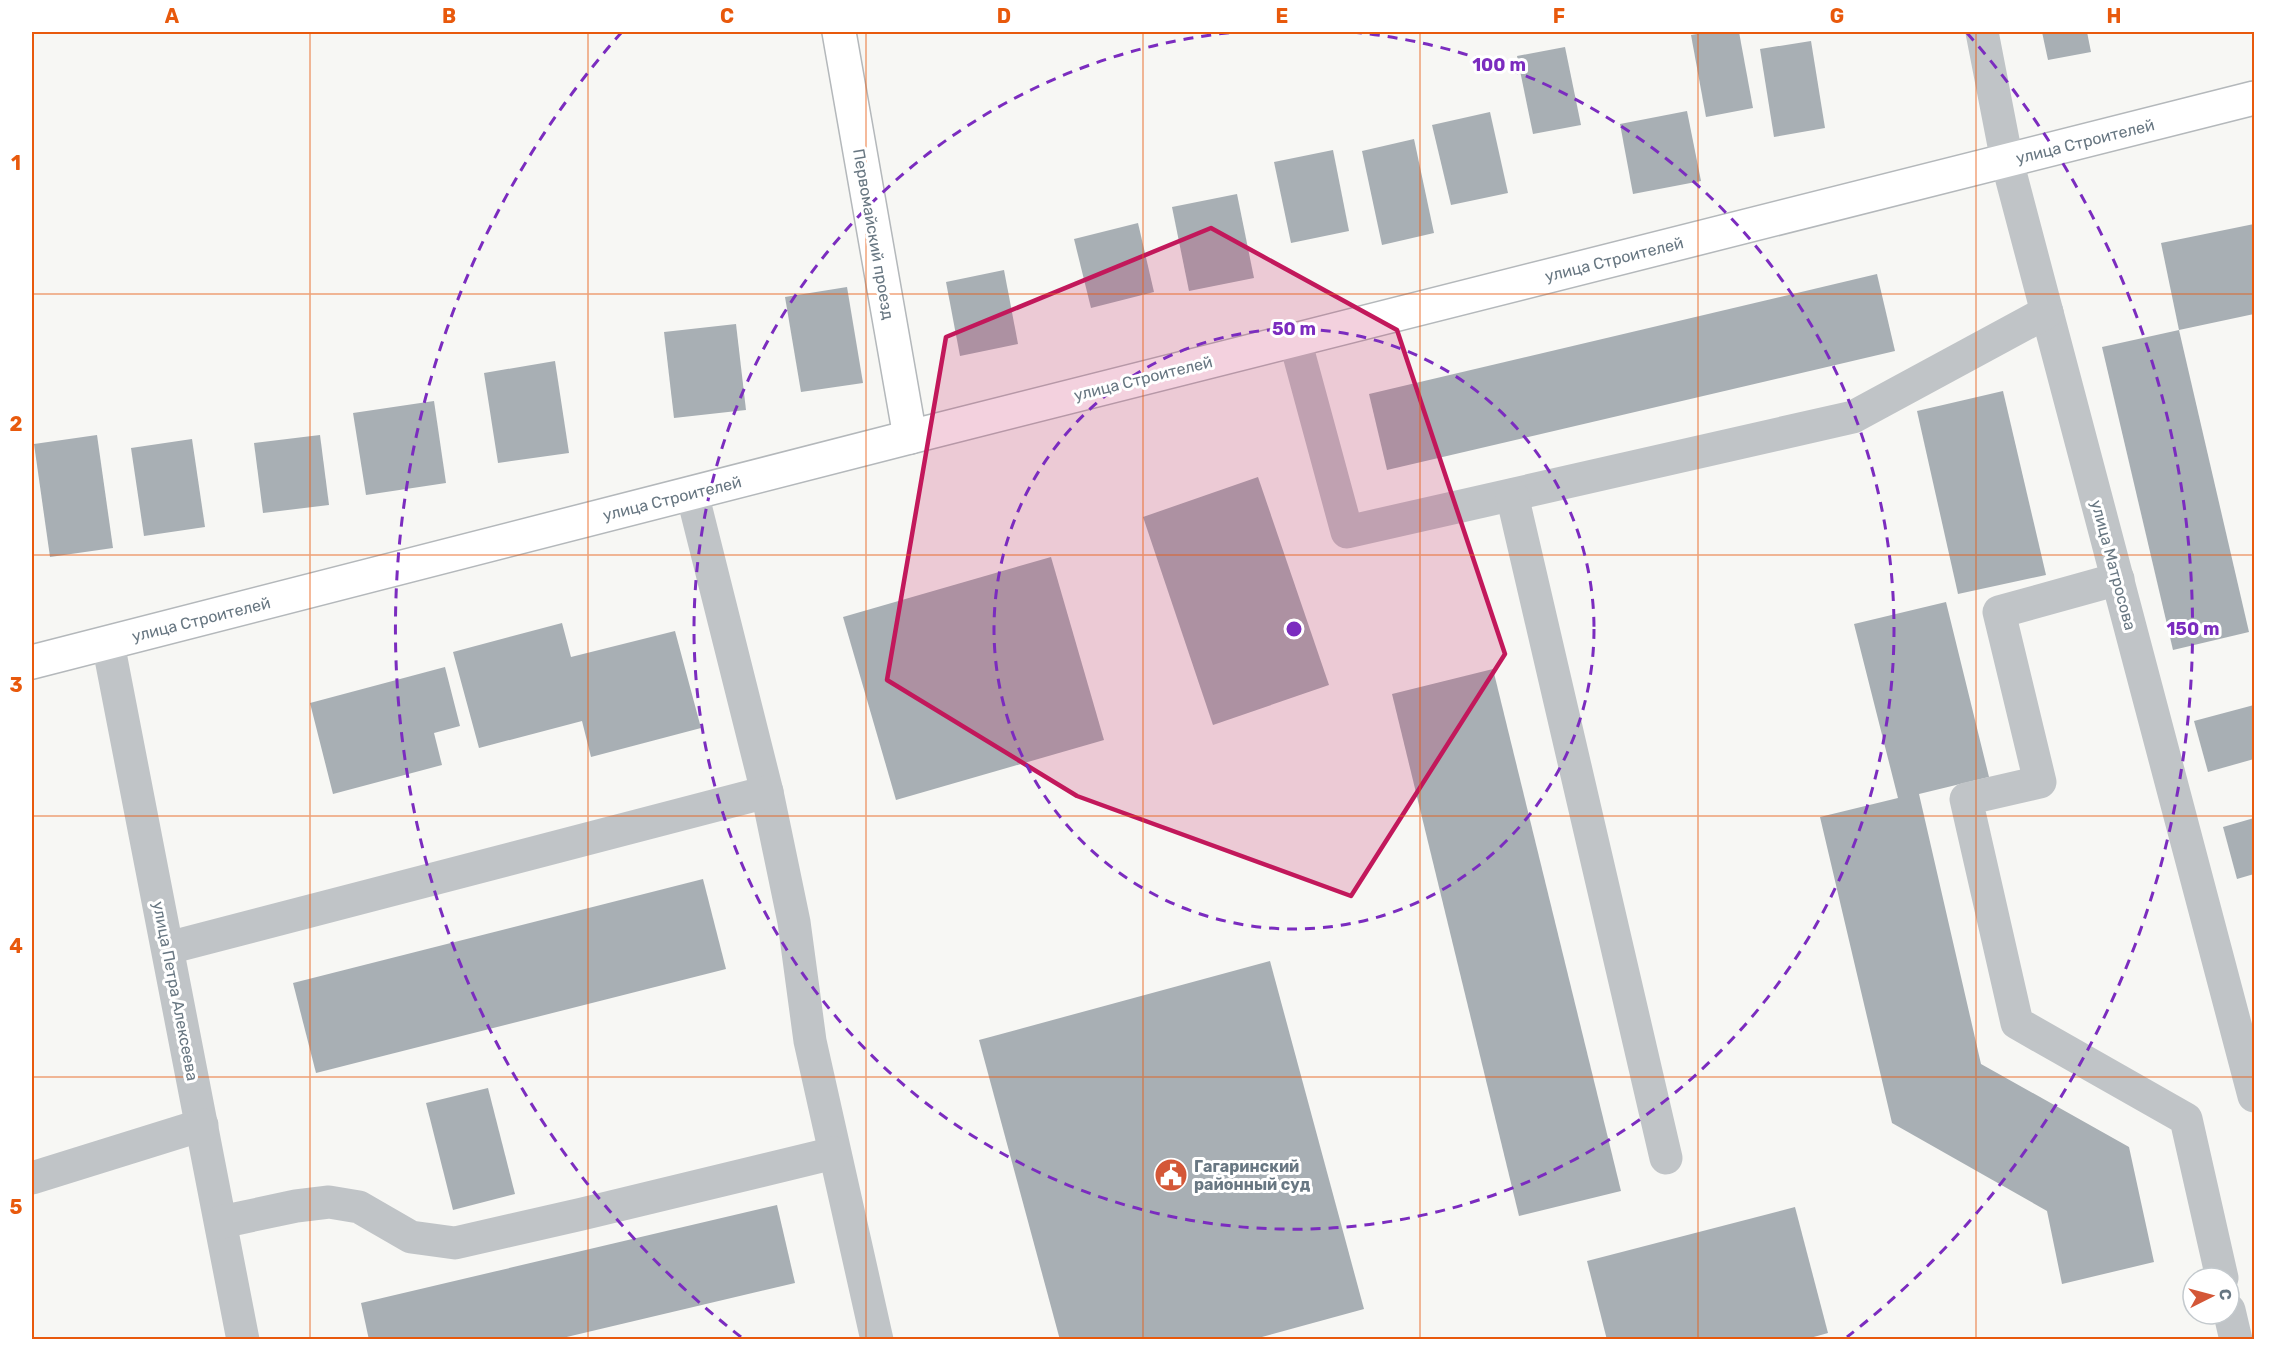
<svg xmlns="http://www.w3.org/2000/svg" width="2286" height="1371" viewBox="0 0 2286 1371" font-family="Rubik,sans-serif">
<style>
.building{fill:#a8afb4}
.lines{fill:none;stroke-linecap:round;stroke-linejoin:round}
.major-casing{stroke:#b4b8bb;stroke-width:36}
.minor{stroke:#c0c4c7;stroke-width:33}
.major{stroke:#fff;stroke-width:33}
.marked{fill:#c2185b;fill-opacity:0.2;stroke:#c2185b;stroke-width:4.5;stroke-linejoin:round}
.grid{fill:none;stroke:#e8590c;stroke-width:1.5;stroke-opacity:0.55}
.ring{fill:none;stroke:#7b2cbf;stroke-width:3;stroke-dasharray:10 8}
.labels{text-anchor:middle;stroke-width:6;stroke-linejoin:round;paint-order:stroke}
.street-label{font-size:16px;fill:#687782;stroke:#fff}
.poi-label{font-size:16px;font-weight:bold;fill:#687782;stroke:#fff;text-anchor:start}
.centre{fill:#7b2cbf;stroke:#fff;stroke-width:3}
.ring-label{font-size:18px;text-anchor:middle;font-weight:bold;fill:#7b2cbf;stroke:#fff;stroke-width:6;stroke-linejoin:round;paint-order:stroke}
.neatline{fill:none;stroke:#e8590c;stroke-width:2}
.grid-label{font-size:20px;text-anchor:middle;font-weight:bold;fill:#e8590c}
</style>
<rect width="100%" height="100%" fill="#f7f7f4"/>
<g class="building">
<path d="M1709,32H1739L1753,108L1706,117L1691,35Z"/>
<path d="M2042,32H2087L2091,52L2048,60Z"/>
<path d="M1811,41L1825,128L1774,137L1760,49Z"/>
<path d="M1565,47L1581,125L1533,134L1517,56Z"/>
<path d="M1687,111L1701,181L1633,194L1620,124Z"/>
<path d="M1490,112L1508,193L1451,205L1432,125Z"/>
<path d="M1414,139L1434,233L1382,245L1362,151Z"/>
<path d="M1333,150L1349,231L1291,243L1274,162Z"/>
<path d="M1237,194L1254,278L1189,291L1172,207Z"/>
<path d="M1138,223L1154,292L1091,308L1074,239Z"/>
<path d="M2254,224V314L2179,330L2161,243Z"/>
<path d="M1004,270L1018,344L960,356L946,282Z"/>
<path d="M1877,274L1895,351L1387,470L1369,394Z"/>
<path d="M847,287L863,383L801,392L785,297Z"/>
<path d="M736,324L746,410L674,418L664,332Z"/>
<path d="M2179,330L2249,632L2173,650L2102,347Z"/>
<path d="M555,361L569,453L498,463L484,373Z"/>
<path d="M2003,391L2046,575L1958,594L1917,411Z"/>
<path d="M434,401L446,483L366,495L353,413Z"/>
<path d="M97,435L113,548L50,557L34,444Z"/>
<path d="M320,435L329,505L263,513L254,443Z"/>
<path d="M192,439L205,527L144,536L131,448Z"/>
<path d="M1258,477L1329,685L1213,725L1143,517Z"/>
<path d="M1051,557L1104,740L896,800L843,617Z"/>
<path d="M1946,602L1989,777L1919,794L1981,1064L2129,1147L2154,1262L2062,1284L2047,1211L1892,1123L1820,817L1898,798L1854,624Z"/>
<path d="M562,623L571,657L675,631L701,728L591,757L582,721L479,748L453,652Z"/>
<path d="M445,667L460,726L434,733L442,765L333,794L310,703Z"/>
<path d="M1493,669L1621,1191L1519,1216L1392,694Z"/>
<path d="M2254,705V759L2208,772L2194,721Z"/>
<path d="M2254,818V874L2237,879L2223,827Z"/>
<path d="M703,879L726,969L316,1073L293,983Z"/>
<path d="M1270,961L1364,1309L1251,1340H1060L979,1040Z"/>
<path d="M488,1088L515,1194L453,1210L426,1103Z"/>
<path d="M777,1205L795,1283L554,1340H369L361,1303Z"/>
<path d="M1795,1207L1828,1333L1803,1340H1607L1587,1261Z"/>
</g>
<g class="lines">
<g class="major-casing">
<g id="major">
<path d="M839,32L910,437"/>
<path d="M32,662L910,437L2254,98"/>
</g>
</g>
<g class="minor">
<path d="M1982,32L2007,161L2254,1096"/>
<path d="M1295,340L1347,532L1853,417L2047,312"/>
<path d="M692,493L767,792L794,922L810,1041L877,1340"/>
<path d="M1512,495L1666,1158"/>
<path d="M2118,579L1999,612L2040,782L1966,799L2017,1023L2186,1119L2222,1278"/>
<path d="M108,643L243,1340"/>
<path d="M168,948L767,792"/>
<path d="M32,1178L202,1125"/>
<path d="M221,1222L296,1206L329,1202L359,1207L411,1237L455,1243L582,1214L834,1153"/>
<path d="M2229,1310L2236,1340"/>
</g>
<use href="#major" class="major"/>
</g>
<path class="marked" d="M1211,228L1397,330L1505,654L1351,896L1077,796L887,680L946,337Z"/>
<path class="grid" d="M310,32V1340M588,32V1340M866,32V1340M1143,32V1340M1420,32V1340M1698,32V1340M1976,32V1340M32,294H2254M32,555H2254M32,816H2254M32,1077H2254"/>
<g class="ring">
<circle cx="1294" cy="629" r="300"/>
<path d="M1352 32A600 600 0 1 1 1236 32"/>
<path d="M741 1337A899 899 0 0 1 621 33M1967 33A899 899 0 0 1 1847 1337"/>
</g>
<defs>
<g id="civic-disc" transform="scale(1.725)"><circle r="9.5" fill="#d45737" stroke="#fff"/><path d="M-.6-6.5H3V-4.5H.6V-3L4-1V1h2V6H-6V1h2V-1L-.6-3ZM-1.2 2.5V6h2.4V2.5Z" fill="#fff"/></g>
</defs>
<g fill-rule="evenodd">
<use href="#civic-disc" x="1171" y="1175"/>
</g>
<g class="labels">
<g class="street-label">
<text transform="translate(2085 141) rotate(-14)" y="6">улица Строителей</text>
<text transform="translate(874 234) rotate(80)" y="6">Первомайский проезд</text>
<text transform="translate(1614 259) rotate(-14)" y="6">улица Строителей</text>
<text transform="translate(1143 378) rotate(-14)" y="6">улица Строителей</text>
<text transform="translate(672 498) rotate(-14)" y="6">улица Строителей</text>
<text transform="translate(2114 565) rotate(75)" y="6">улица Матросова</text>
<text transform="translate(201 619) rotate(-14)" y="6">улица Строителей</text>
<text transform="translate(176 991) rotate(79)" y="6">улица Петра Алексеева</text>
</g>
<g class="poi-label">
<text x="1194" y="1172">Гагаринский<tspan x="1194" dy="18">районный суд</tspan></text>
</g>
</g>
<circle cx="1294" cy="629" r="9" class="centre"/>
<g class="ring-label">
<text x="1499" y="71">100 m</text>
<text x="1294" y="335">50 m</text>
<text x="2193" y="635">150 m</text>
</g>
<rect width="2286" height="1371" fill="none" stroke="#ffffff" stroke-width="66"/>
<g transform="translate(2211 1296) rotate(84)"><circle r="28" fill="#ffffff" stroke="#c3c9cd" stroke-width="1.5"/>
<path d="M0-4.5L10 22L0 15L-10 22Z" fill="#d45737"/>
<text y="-9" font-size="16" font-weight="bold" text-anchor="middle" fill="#687782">С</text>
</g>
<rect x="33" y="33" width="2220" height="1305" class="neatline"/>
<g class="grid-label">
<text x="172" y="23">A</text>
<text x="449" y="23">B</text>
<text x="727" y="23">C</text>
<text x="1004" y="23">D</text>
<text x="1282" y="23">E</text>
<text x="1559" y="23">F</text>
<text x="1837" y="23">G</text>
<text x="2114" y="23">H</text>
<text x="16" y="170">1</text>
<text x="16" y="431">2</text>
<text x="16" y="692">3</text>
<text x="16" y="953">4</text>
<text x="16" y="1214">5</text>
</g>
</svg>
